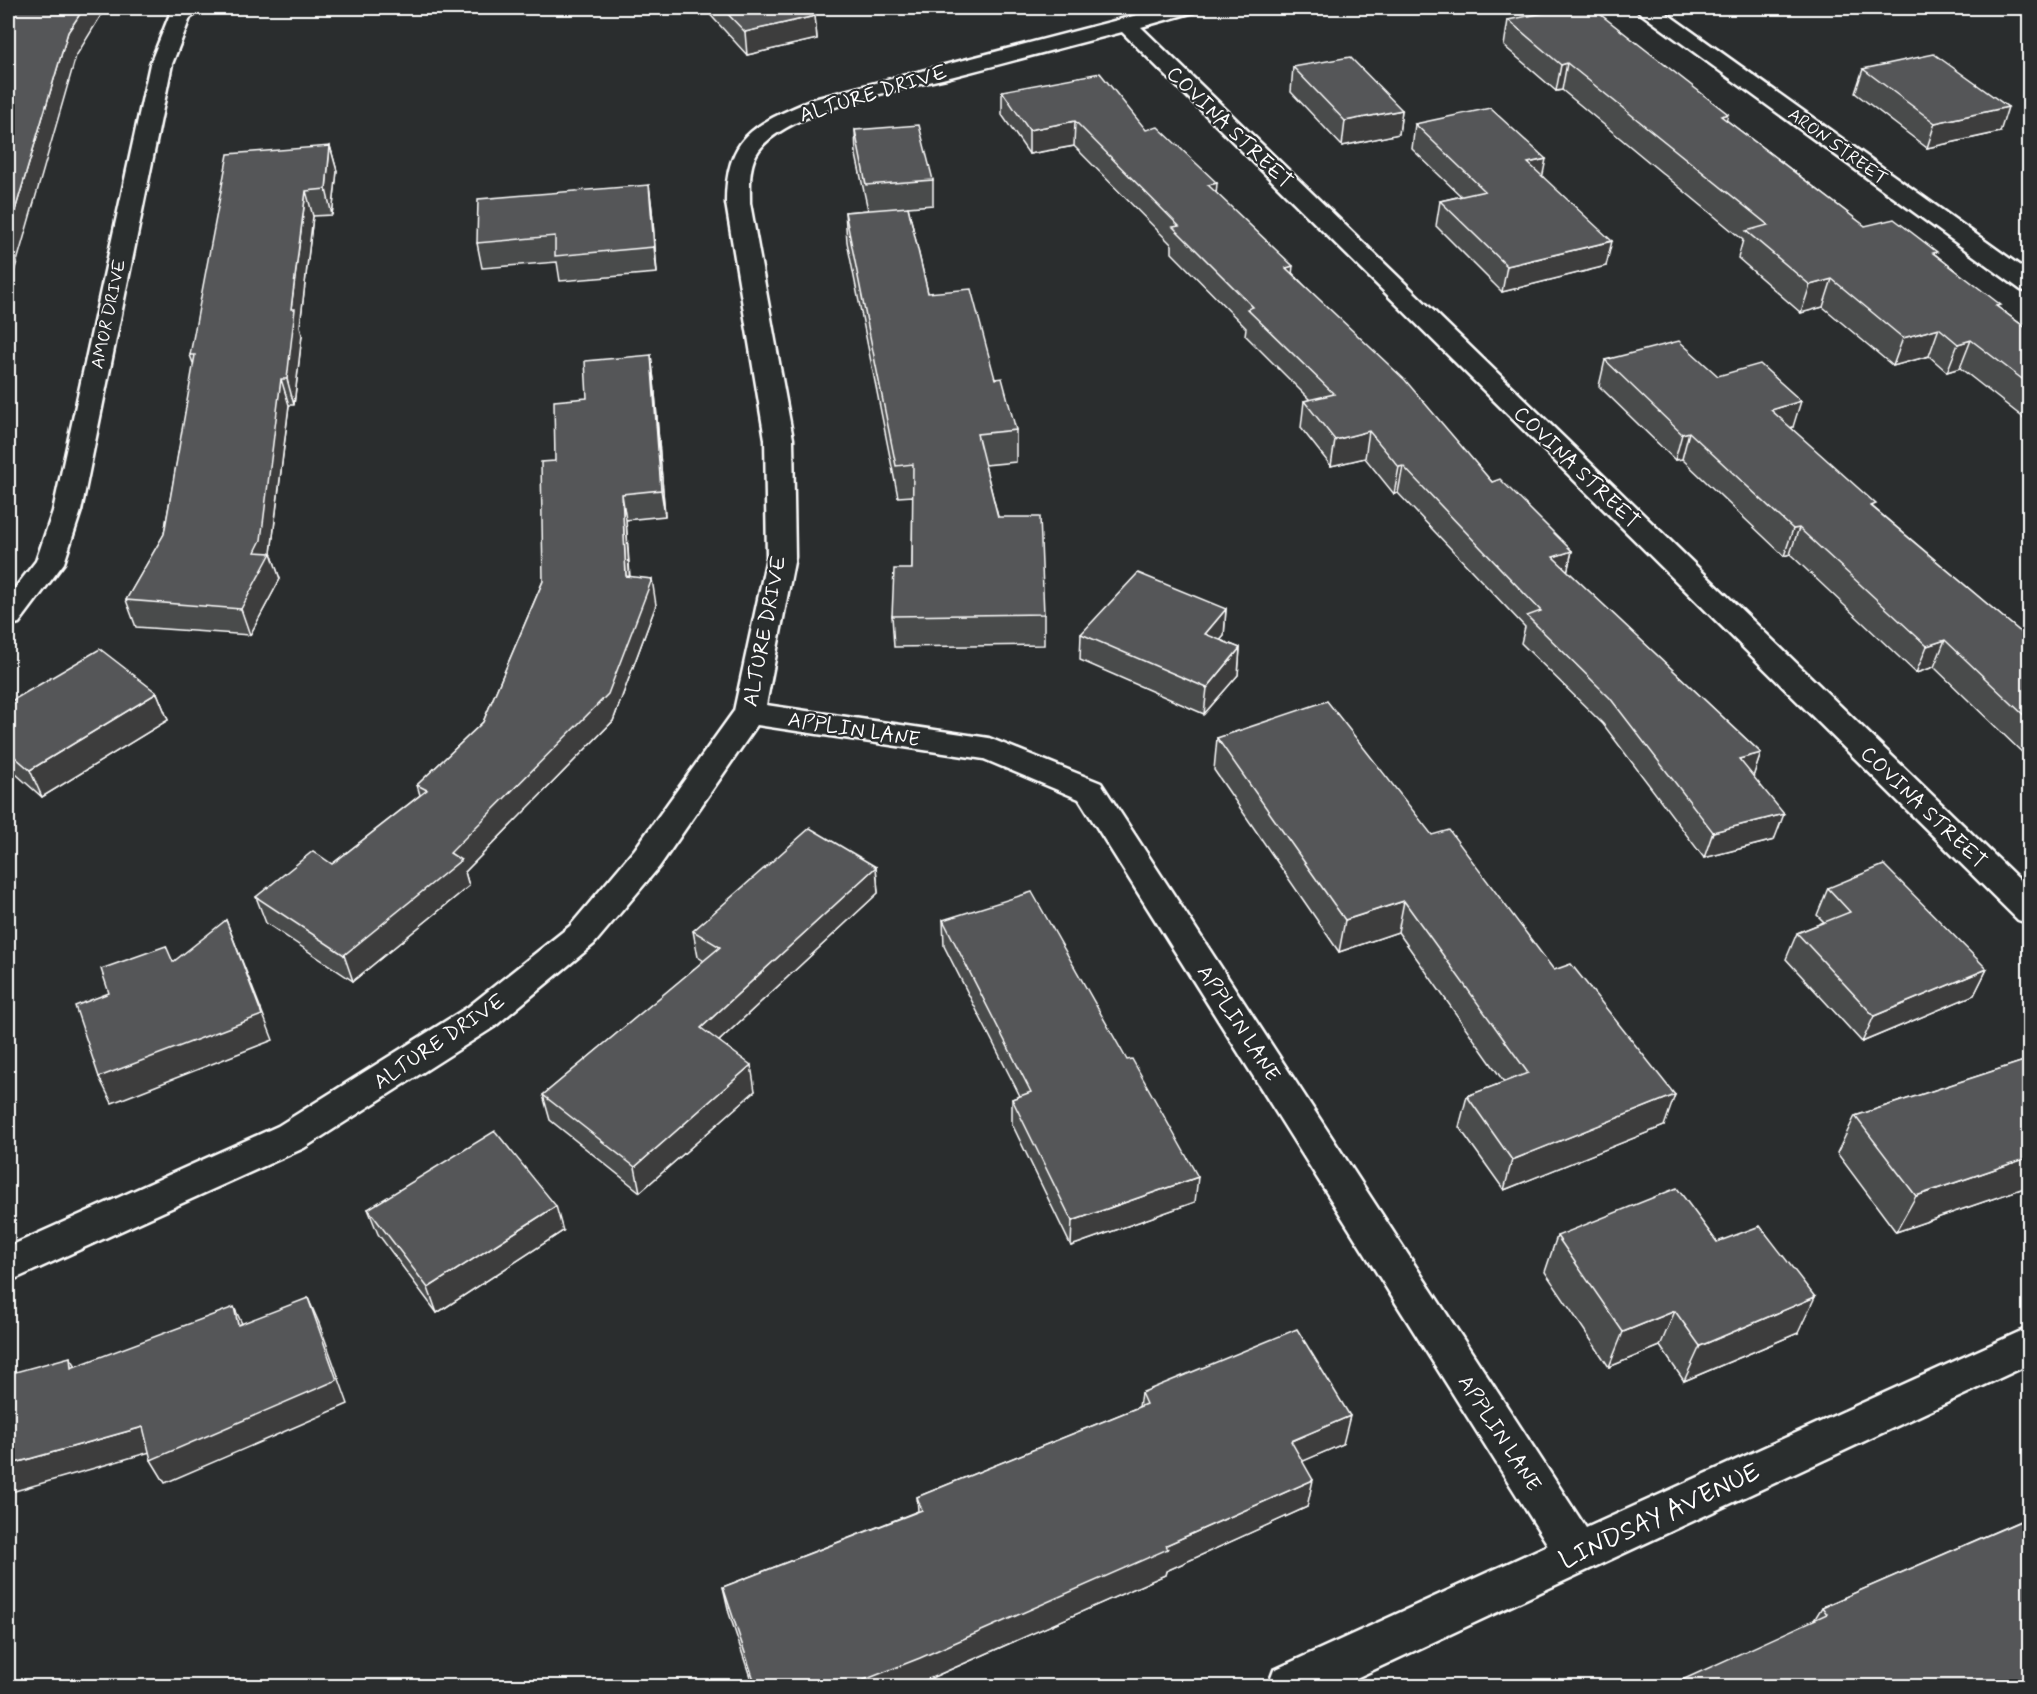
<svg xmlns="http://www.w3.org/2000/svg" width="2037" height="1694" viewBox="0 0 2037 1694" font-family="Mynerve,sans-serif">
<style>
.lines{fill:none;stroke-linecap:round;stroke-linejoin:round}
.street-casing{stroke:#fff;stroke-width:5}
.street{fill:#2a2d2e;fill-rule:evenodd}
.wall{fill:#494b4c;stroke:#fff;stroke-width:1.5}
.shaded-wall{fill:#3c3d3e;stroke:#fff;stroke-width:1.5}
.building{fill:#555758;stroke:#fff;stroke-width:1.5}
.labels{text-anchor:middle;stroke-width:4.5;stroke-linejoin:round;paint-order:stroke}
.far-street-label{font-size:18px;fill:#fff;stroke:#2a2d2e}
.street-label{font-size:21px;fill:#fff;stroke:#2a2d2e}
.near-street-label{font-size:26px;fill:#fff;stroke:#2a2d2e}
</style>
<rect width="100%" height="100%" fill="#2a2d2e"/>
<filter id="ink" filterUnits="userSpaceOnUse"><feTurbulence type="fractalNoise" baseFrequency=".0167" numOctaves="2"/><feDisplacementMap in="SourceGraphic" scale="12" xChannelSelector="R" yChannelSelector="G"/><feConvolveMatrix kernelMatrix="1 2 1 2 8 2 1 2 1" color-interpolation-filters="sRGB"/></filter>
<g filter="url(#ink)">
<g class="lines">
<g class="street-casing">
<g id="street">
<path d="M178,8H204L190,18L172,64L81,511L64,563L19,623L8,626V597L36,561L53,511L150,64L170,14Z"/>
<path d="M1164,8H1198L1194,12L1141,27L2030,890V924L2018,920L1122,32C1067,46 1012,61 958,75C908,88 789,109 759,150C748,165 750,186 750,203L793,439L795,557L766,705L989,738L1101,783L1586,1528L2030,1327V1364L1339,1686H1268L1274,1670L1548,1545L1079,799L984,759L757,725L659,867L594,944L494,1027L304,1148L8,1282V1247L278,1126L468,1007L570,926L635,849L734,711L767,557L765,439L726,203C726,133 757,124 814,99Z"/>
<path d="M1636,8H1659L2030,273V292L2021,290L1639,12Z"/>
</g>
</g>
<use href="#street" class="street"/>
</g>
<g class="wall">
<path d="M704,8H807L815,16L817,39L747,55Z"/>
<path d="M1508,20L1726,120L1865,226L1936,255L1999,308L2030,331V423L1960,368L1947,372L1929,356L1893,366L1823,307L1801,313L1738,258L1743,240L1562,90L1556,91L1504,46Z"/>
<path d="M1293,67L1402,110L1399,134L1342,146L1291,92Z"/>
<path d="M1863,69L2000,132L1927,148L1855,93Z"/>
<path d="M1002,91L1146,130L1216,193L1492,482L1572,551L1567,571L1761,753L1753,776L1774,840L1704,858L1603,724L1521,643L1525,627L1398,493L1394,494L1365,458L1331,466L1301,428L1304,401L1310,400L1245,335L1246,328L1172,253V245L1074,146L1029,154L1002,115Z"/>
<path d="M1415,124L1543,177L1606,266L1502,292L1436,226L1440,201L1461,196L1412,149Z"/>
<path d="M855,130L933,180V205L908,207L928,293L995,379L1016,430V462L985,465L998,517L1044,614V645L894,647L892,616L912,569L913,496L898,497L847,242L845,212L868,210L856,155Z"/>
<path d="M330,146L337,171L332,215L313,216L300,326L302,335L294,405H289L271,553L280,579L250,635L136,627L126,600L164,534L194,366L190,355Z"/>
<path d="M649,185L652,210L657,273L560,281L557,262L482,268L477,243Z"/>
<path d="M651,355L654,381L665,516L626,520L630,577L656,605L613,721L465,872L469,886L353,981L266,923L256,897L332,864L420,795L417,785L483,722L543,581L555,461L587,398Z"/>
<path d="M1605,360L1718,376L1793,427L1791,428L1874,508L2030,640V760L1934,667L1916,673L1790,554L1784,556L1682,459L1675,460L1599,386Z"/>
<path d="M1226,609L1224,636L1220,640L1240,648L1238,675L1204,714L1080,660L1081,634Z"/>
<path d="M157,693L168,720L42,797L8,767V703Z"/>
<path d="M1217,738L1432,835L1664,1126L1504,1190L1459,1127L1467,1096L1504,1082L1398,932L1339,952L1214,770Z"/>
<path d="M876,867L878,893L719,1041L755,1091L640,1192L550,1120L543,1095L704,961L698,957L693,931Z"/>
<path d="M1828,888L1987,969L1974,995L1862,1042L1786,959L1797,933L1824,922L1817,915Z"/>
<path d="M943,920L1195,1202L1071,1246L1012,1124V1099L1020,1096L944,946Z"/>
<path d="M2030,1059V1186L1896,1232L1837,1153L1855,1116Z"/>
<path d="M368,1209L563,1231L437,1313L378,1234Z"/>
<path d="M1557,1236L1717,1242L1798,1333L1684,1381L1660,1346L1609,1367L1545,1272Z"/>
<path d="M1141,1393L1343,1444L1302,1461L1307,1507L1166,1571L1165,1575L913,1686H753L729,1613L723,1587L918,1511L917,1497L1139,1407Z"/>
<path d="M2030,1509V1686L1814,1620L1822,1607L2020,1521Z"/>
</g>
<g class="shaded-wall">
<path d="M84,8H105V9L76,56L8,293V234L68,32Z"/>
<path d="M815,16L817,39L747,55L745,32Z"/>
<path d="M1567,63L1562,90L1556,91L1561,65Z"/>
<path d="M2008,107L2000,132L1927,148L1935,123Z"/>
<path d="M1402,110L1399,134L1342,146L1345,121Z"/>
<path d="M1728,114L1721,141V116Z"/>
<path d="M1075,121L1074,146L1029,154V130Z"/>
<path d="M330,146L337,171L332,215L326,189Z"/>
<path d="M1546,159L1541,184L1528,163Z"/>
<path d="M1217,183L1215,208L1208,185Z"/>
<path d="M649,185L652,210L657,273L654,247Z"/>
<path d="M306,191L313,216L300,326L302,335L294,405L287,379L291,309Z"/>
<path d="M1612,241L1606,266L1502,292L1507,266Z"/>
<path d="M1293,266L1290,292L1286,268Z"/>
<path d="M1832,279L1823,307L1801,313L1810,285Z"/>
<path d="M1939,328L1929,356L1893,366L1903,338Z"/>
<path d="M1971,340L1960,368L1947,372L1958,344Z"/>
<path d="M651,355L654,381L665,516L661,490Z"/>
<path d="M281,379L289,405L271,553L280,579L250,635L241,609L255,552Z"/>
<path d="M1801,401L1793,427L1763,436L1771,410Z"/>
<path d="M1369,431L1365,458L1331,466L1335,440Z"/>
<path d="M1689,432L1682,459L1675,460L1682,434Z"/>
<path d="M1403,466L1398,493L1394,494L1399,467Z"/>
<path d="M622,494L626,520L631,603L626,576Z"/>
<path d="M1799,528L1790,554L1784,556L1793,529Z"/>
<path d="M1572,551L1566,577L1553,557Z"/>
<path d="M652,579L656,605L613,721L465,872L469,886L353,981L344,955L450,853Z"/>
<path d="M1226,609L1224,636L1203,660L1205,634Z"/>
<path d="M1945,640L1934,667L1916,673L1927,646Z"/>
<path d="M1240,648L1238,675L1204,714L1207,688Z"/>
<path d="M157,693L168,720L42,797L30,770Z"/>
<path d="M1761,753L1752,780L1739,759Z"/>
<path d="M1784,814L1774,840L1704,858L1713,832Z"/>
<path d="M876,867L878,893L705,1054L701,1028Z"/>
<path d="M1404,901L1398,932L1339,952L1345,920Z"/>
<path d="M226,920L273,1040L112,1103L99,1077Z"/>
<path d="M1987,969L1974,995L1862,1042L1874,1016Z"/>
<path d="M751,1065L755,1091L640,1192L635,1167Z"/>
<path d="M1675,1095L1664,1126L1504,1190L1512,1160Z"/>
<path d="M2030,1157V1186L1896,1232L1916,1196Z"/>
<path d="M1198,1177L1195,1202L1071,1246L1072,1221Z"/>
<path d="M556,1206L563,1231L437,1313L428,1288Z"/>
<path d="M1815,1297L1798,1333L1684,1381L1700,1346Z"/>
<path d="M308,1298L319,1323L348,1404L165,1483L151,1460Z"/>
<path d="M234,1307L246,1332L238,1325Z"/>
<path d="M1675,1311L1660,1346L1609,1367L1623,1332Z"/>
<path d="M70,1357L86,1381L71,1368Z"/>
<path d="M1350,1416L1343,1444L1285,1469L1291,1441Z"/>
<path d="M143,1427L157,1450L8,1493V1465Z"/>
<path d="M1313,1480L1307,1507L1166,1571L1165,1575L913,1686H849Z"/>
<path d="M2030,1675V1686H2004Z"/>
</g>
<g class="building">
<path d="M8,8H84L68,32L8,234Z"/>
<path d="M722,8H807L815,16L745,32Z"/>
<path d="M1568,8H1592L1728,114L1721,116L1865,226L1894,219L1937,252L1933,253L2001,305L1996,306L2030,331V385L1971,340L1958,344L1939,328L1903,338L1832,279L1810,285L1746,231L1768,225L1567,63L1561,65L1508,20Z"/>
<path d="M1934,54L2008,107L1935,123L1863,69Z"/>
<path d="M1350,57L1402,110L1345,121L1293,67Z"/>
<path d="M1100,73L1146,130L1158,127L1217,183L1208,185L1293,266L1286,268L1405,380L1492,482L1500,479L1572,551L1553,557L1761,753L1739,759L1784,814L1713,832L1610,698L1527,616L1541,611L1403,466L1399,467L1369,431L1335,440L1304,401L1334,394L1247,309L1253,307L1173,227L1179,226L1075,121L1029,130L1002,91Z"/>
<path d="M1490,108L1546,159L1528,163L1612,241L1507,266L1440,201L1485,191L1415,124Z"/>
<path d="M919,125L933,180L866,185L855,130Z"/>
<path d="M330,146L326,189L306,191L291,309H295L287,379H281L261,540L255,552L271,553L241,609L126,600L164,534L195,355H190L228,154Z"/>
<path d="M649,185L654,247L555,256V236L477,243L478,199Z"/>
<path d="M908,207L928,293L971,289L995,379L1002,378L1016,430L977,434L998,517H1040L1044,614L892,616L894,569H912L913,464L896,466L845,212Z"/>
<path d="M1679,341L1718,376L1760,364L1801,401L1771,410L1876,504L1871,506L2030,640V721L1945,640L1927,646L1799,528L1793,529L1689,432L1682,434L1605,360Z"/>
<path d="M651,355L661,490L622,494L626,576L652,579L608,694L450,853L461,860L344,955L256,897L313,851L332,864L427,790L417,785L483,722L543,581L541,462L555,461L554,401L587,398L585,361Z"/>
<path d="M1138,573L1226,609L1205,634L1240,648L1207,688L1081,634Z"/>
<path d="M100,649L157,693L30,770L8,751V703Z"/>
<path d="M1327,701L1432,835L1449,830L1554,970L1571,964L1675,1095L1512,1160L1467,1096L1528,1073L1404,901L1345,920L1217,738Z"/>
<path d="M810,828L876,867L701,1028L751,1065L635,1167L543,1095L720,947L693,931Z"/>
<path d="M1884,865L1987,969L1874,1016L1797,933L1850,912L1828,888Z"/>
<path d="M1032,892L1127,1060L1132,1059L1198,1177L1072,1221L1012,1099L1031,1092L943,920Z"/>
<path d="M226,920L262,1015L99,1077L75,1006L109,993L101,969L166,946L173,962Z"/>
<path d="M2030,1059V1157L1916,1196L1855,1116Z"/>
<path d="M495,1131L556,1206L428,1288L368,1209Z"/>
<path d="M1677,1188L1717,1242L1760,1226L1815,1297L1700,1346L1675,1311L1623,1332L1557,1236Z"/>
<path d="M308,1298L337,1380L151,1460L143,1427L8,1465V1374L70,1357L71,1368L234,1307L238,1325Z"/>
<path d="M1297,1329L1350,1416L1291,1441L1313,1480L1166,1545L1168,1549L920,1658L849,1686H756L723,1587L922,1510L917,1497L1146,1404L1141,1393Z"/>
<path d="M2030,1517V1675L2004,1686H1669L1827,1614L1822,1607Z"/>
</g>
</g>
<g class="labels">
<g class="far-street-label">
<text transform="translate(1838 146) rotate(36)" y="6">ARON STREET</text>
<text transform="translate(108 314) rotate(-78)" y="6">AMOR DRIVE</text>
</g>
<g class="street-label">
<text transform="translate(873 93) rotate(-17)" y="7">ALTURE DRIVE</text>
<text transform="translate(1230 127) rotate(44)" y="7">COVINA STREET</text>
<text transform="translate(1577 467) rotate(44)" y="7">COVINA STREET</text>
<text transform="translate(764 631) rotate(-79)" y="7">ALTURE DRIVE</text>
<text transform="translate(854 729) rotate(9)" y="7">APPLIN LANE</text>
<text transform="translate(1924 807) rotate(44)" y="7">COVINA STREET</text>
<text transform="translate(1239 1023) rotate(57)" y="7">APPLIN LANE</text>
<text transform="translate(439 1041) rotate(-34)" y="7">ALTURE DRIVE</text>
<text transform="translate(1500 1433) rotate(57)" y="7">APPLIN LANE</text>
</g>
<g class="near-street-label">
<text transform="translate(1659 1515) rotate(-25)" y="9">LINDSAY AVENUE</text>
</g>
</g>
<rect width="2037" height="1694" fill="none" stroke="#2a2d2e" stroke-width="30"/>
<rect x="15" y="15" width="2007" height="1664" fill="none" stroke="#fff" stroke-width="2" filter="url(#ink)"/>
</svg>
